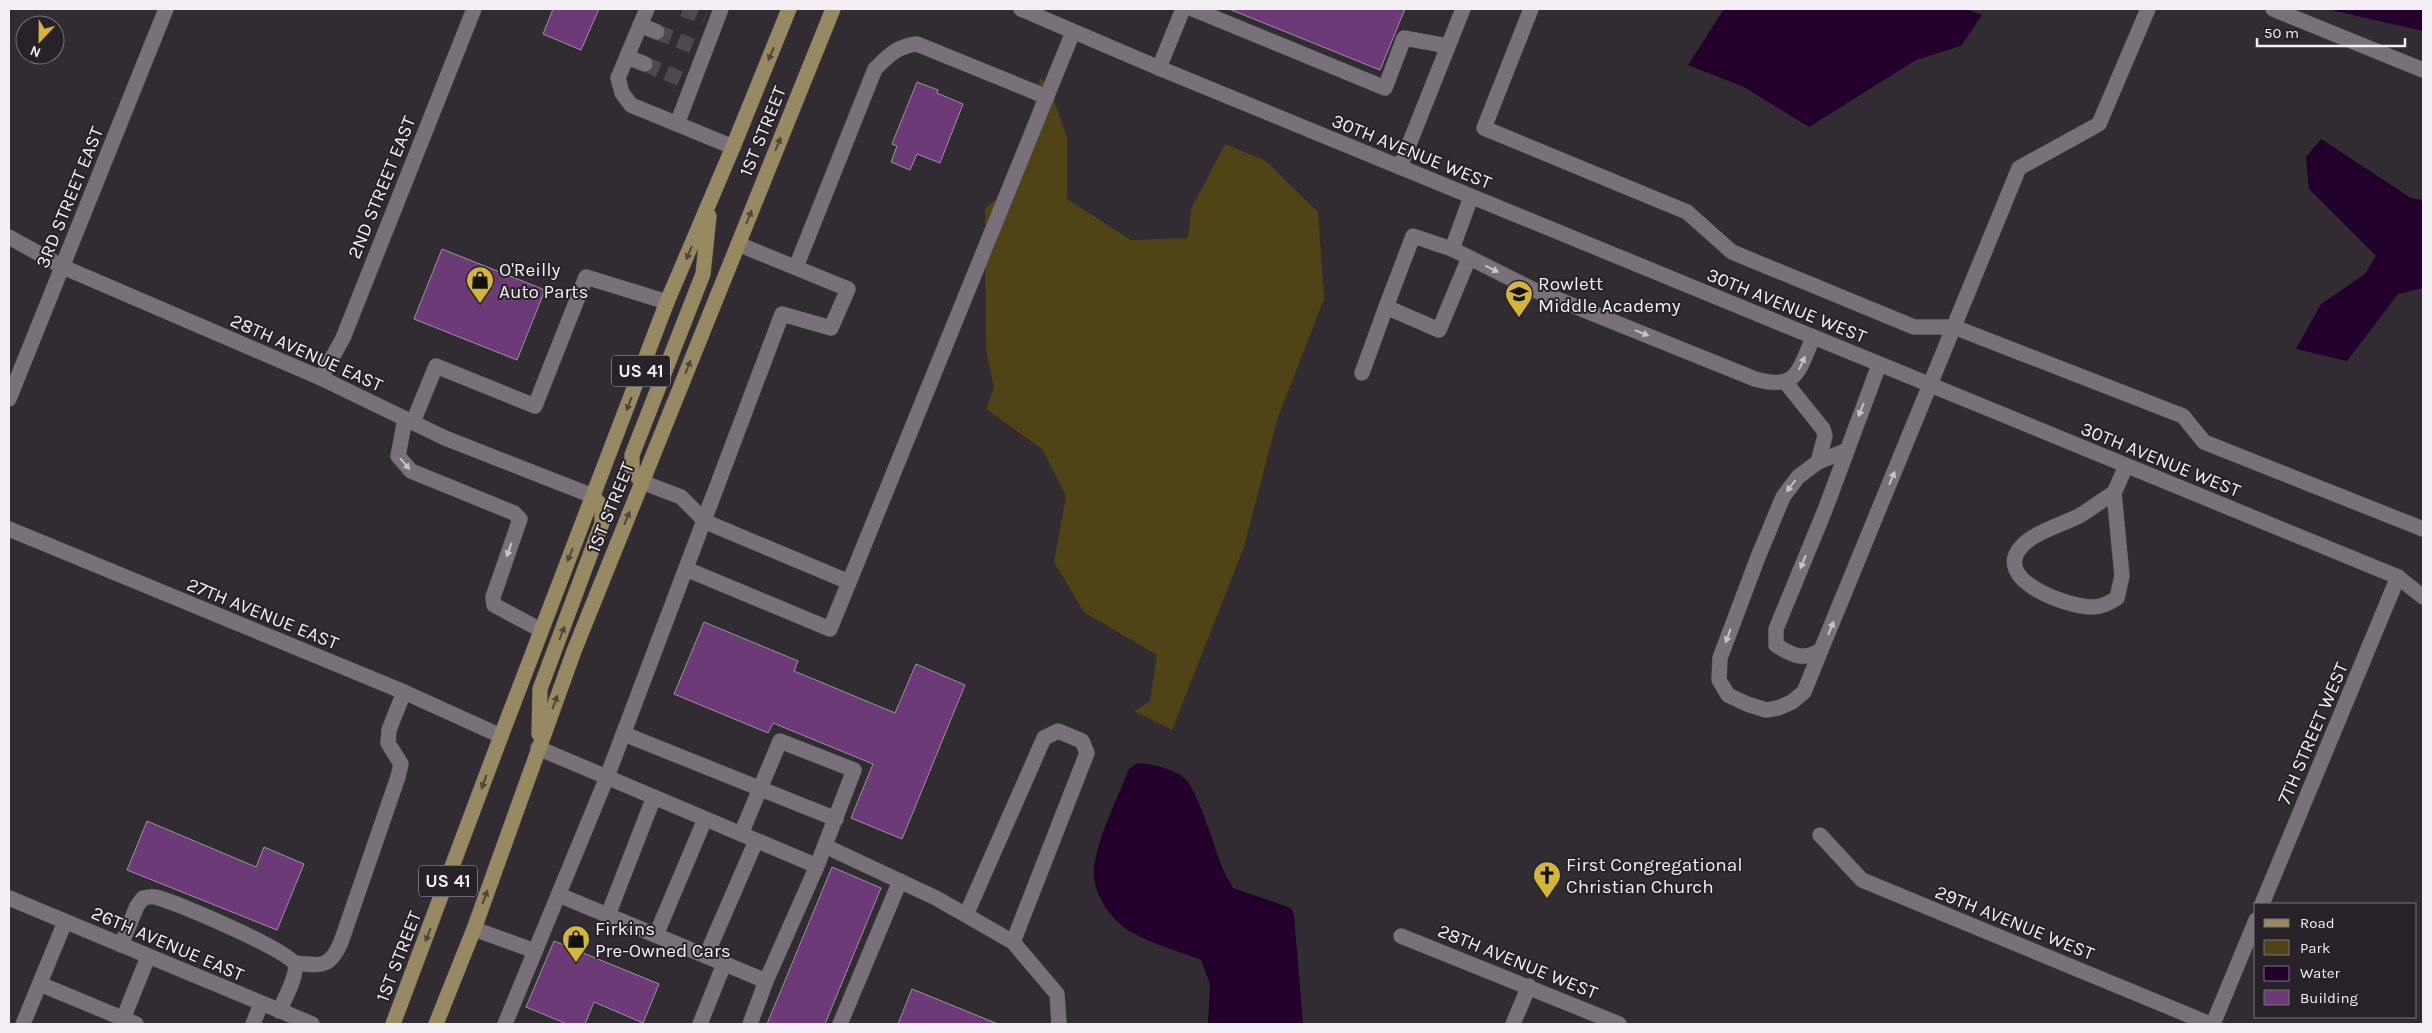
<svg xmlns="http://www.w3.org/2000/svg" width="2432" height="1033" viewBox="0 0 2432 1033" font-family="Karla,sans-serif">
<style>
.green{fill:#504416}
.water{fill:#23002b}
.building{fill:#6b3a77;stroke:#9b949d}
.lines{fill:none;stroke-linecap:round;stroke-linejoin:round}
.minor-tunnel{stroke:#4e484f;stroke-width:15;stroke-dasharray:15 8;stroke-linecap:butt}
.minor-casing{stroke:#4d484e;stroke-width:16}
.major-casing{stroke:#4d484e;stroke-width:16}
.minor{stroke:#787179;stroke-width:15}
.major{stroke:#978962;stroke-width:15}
.oneway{fill:#4e453c}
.oneway2{fill:#c8c3c9}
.labels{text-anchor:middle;stroke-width:4;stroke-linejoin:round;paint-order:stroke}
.shield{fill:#272128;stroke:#b6b1b7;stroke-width:1}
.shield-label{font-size:18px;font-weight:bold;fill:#f3eff4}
.street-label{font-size:19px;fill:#f3eff4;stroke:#272128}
.poi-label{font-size:19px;fill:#f3eff4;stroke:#272128;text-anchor:start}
</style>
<rect width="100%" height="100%" fill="#312b32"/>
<path class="green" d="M1040,78L1048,84L1067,137V199L1131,240L1188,238L1191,209L1225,144L1266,161L1318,212L1324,299L1277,420L1244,547L1172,730L1134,711L1150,701L1157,655L1084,612L1054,562L1066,496L1042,449L986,409L994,387L986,349L985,208L1015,184Z"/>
<g class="water">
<path d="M1724,9H1966L1982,15L1961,46L1916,60L1809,127L1744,87L1688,65Z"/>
<path d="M2329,9H2423V31L2331,10Z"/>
<path d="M2321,139L2411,198L2423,200V288L2398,294L2347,361L2296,349L2321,304L2365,274L2376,256L2309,189L2306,157Z"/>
<path d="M1138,763C1154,765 1168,767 1182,776C1197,785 1215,849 1222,867C1225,875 1230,881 1233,888L1291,908L1294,915L1303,1024H1208L1210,984L1201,960C1179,951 1154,945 1133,933C1112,922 1091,892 1094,867C1099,834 1117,800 1129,769Z"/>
</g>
<g class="building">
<path d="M553,9H599L581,50L543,34Z"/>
<path d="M1229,9H1405L1380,70Z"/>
<path d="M917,82L938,90L937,93L963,104L940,163L917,154L910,170L891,162L897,146L892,144Z"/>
<path d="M442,249L545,290L517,360L414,319Z"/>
<path d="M704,622L798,661L794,671L895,713L916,664L965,685L902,839L851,818L873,764L773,723L768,733L674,694Z"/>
<path d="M147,821L256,867L264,847L304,864L277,930L127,870Z"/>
<path d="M832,867L881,888L825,1024H767Z"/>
<path d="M554,941L659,984L643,1023L594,1002L585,1024H567L526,1007Z"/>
<path d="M912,989L998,1024H898Z"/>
</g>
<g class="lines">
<g class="minor-tunnel">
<path d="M683,9L705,18"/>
<path d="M657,32L692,46"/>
<path d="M645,64L681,79"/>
</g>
<g class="minor-casing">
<g id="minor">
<path d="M647,9L618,78L622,93L631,105L733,147"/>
<path d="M1021,9L1159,68L2398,577L2423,597"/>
<path d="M1193,9L1385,88L1404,38L1448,46"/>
<path d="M1531,9L1484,128L1687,212L1732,252L1914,327H1954L2183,416L2204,442L2423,529"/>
<path d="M2273,9L2423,70"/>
<path d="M640,25L657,32"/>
<path d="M627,57L645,64"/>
<path d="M1159,68L1183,9"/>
<path d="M677,124L721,9"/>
<path d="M1400,167L1463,9"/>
<path d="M1471,197L1452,249L1532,289L1755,379C1798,391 1798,371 1813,338"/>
<path d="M9,237L63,267L321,378L445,438L593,496"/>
<path d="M1452,249L1413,236L1386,307L1439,330L1469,258"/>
<path d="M796,267L875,69C888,56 897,46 917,44L1047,97"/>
<path d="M1879,365L1825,510L1776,629V645C1793,656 1803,661 1821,650L2019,168L2099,124L2148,9"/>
<path d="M1362,373L1386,307"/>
<path d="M321,378L343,338L474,9"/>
<path d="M1786,383L1823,429L1825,436L1818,462"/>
<path d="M9,399L166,9"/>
<path d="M405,419L398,456L411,471L514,513L520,519L493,597L494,605L541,630"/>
<path d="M413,422L436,366L535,406L586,277L667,302"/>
<path d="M642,482L681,497L706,522L849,582"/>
<path d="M2114,493C2102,500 2091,509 2079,516C2063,524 2033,533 2022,546C1990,580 2068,607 2092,607C2102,607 2109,603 2117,598L2122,576L2114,493L2126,466"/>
<path d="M9,529L404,692L501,736"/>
<path d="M686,569L830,629L1073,32"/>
<path d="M1821,650L1804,692L1792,702L1778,708L1766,710L1747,704L1728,695L1719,680L1720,658L1758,557L1783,497L1798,477L1818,462L1845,451"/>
<path d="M624,734L836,819"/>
<path d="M538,748L817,866L854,770L780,741L741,834"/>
<path d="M1820,835L1862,880L2210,1024"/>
<path d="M825,846L936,898L1013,942L1057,994L1059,1024"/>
<path d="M559,895L766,981L817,866"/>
<path d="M9,898L312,1024"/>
<path d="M2262,904L2398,577"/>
<path d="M608,915L654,797"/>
<path d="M966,915L1044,738L1058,731L1082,741L1087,753L1013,942"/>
<path d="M474,929L535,951"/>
<path d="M656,935L705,819"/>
<path d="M1401,936L1619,1024"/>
<path d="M121,945L137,906L143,898C147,897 151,896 155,897C172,900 292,952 295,964C298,974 284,1001 279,1011"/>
<path d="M706,956L756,841"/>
<path d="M295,963C321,966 330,968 341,942L398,777L401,764L388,743L389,730L404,692"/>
<path d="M40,984L136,1024"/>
<path d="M123,1019L148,957"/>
<path d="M23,1024L65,922"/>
<path d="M253,1024L261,1004"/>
<path d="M505,1024L607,777L782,314L831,328L848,289L738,244"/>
<path d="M700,1024L724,964"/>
<path d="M750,1024L766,981"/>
<path d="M840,1024L900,881"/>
<path d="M1513,1024L1529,986"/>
<path d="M2213,1024L2256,920"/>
</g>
</g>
<g class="major-casing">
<g id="major">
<path d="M642,482L632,470V455L703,274L709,216"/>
<path d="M539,734L540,689L602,523V507L593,496"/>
<path d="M393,1024L501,736L667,302L733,147L789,9"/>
<path d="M436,1024L474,929L574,651L833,9"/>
</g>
</g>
<use href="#minor" class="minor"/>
<use href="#major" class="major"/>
</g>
<defs><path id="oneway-solid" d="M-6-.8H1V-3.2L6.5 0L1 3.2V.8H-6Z" transform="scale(1.25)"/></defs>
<g class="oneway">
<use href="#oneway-solid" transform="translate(771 54) rotate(112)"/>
<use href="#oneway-solid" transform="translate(778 144) rotate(-68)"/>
<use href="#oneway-solid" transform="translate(749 217) rotate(-68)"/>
<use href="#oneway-solid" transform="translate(689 253) rotate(113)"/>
<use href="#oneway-solid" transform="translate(688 367) rotate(-68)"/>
<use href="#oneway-solid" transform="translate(629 404) rotate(111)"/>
<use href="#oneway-solid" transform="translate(627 518) rotate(-68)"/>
<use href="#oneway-solid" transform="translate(570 555) rotate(111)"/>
<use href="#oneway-solid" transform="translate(562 633) rotate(-69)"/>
<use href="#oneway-solid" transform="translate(555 702) rotate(-70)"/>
<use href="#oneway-solid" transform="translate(484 782) rotate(110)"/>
<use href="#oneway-solid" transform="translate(485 897) rotate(-70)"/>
<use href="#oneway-solid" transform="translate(428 935) rotate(111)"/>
</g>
<g class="oneway2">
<use href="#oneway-solid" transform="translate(1492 269) rotate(26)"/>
<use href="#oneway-solid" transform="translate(1642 333) rotate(22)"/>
<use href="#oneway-solid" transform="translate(1802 363) rotate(-66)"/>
<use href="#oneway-solid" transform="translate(1861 410) rotate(111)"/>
<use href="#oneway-solid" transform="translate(405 464) rotate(49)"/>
<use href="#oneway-solid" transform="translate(1892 478) rotate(-67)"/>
<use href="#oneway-solid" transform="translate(1791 486) rotate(127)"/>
<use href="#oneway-solid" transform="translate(509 550) rotate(110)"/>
<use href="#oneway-solid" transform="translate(1803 562) rotate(112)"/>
<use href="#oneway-solid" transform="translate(1831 628) rotate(-67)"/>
<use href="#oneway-solid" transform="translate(1728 636) rotate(110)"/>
</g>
<defs>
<g id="shop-pin" transform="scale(1.4375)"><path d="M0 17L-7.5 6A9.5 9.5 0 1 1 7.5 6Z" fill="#d4b635" stroke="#272128"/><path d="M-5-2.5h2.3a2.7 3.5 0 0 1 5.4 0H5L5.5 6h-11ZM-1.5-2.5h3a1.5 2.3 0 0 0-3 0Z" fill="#111"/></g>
<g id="school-pin" transform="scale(1.4375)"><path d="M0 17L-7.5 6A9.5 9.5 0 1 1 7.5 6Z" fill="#d4b635" stroke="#272128"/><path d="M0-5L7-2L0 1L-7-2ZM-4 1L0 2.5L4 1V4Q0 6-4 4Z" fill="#111"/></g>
<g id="church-pin" transform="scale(1.4375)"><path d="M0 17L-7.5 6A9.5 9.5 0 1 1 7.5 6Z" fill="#d4b635" stroke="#272128"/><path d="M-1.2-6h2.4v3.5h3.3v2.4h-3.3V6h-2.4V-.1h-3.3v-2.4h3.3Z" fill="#111"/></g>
</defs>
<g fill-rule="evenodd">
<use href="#shop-pin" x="480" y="280"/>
<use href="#school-pin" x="1519" y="294"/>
<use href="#church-pin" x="1547" y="875"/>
<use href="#shop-pin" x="576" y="939"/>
</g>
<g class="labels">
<g class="shield">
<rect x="612" y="355.5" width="58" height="31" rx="4"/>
<rect x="419" y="865.5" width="58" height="31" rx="4"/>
</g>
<g class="shield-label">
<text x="641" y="377">US 41</text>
<text x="448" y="887">US 41</text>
</g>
<g class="street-label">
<text transform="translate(762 131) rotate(-68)" y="7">1ST STREET</text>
<text transform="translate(1412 151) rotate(22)" y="7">30TH AVENUE WEST</text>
<text transform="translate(381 187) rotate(-68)" y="7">2ND STREET EAST</text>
<text transform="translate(69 197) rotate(-68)" y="7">3RD STREET EAST</text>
<text transform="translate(1787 305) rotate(22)" y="7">30TH AVENUE WEST</text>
<text transform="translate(307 352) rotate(24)" y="7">28TH AVENUE EAST</text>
<text transform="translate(2161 459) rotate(22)" y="7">30TH AVENUE WEST</text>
<text transform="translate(610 507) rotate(-68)" y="7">1ST STREET</text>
<text transform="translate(263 613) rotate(22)" y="7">27TH AVENUE EAST</text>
<text transform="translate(2312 733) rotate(-67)" y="7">7TH STREET WEST</text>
<text transform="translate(2015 922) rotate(22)" y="7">29TH AVENUE WEST</text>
<text transform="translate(168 943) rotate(23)" y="7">26TH AVENUE EAST</text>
<text transform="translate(398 956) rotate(-69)" y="7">1ST STREET</text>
<text transform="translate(1518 961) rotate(22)" y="7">28TH AVENUE WEST</text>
</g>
<g class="poi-label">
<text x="499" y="276">O'Reilly<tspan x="499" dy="22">Auto Parts</tspan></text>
<text x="1538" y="290">Rowlett<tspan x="1538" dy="22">Middle Academy</tspan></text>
<text x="1566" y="871">First Congregational<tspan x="1566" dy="22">Christian Church</tspan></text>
<text x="595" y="935">Firkins<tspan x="595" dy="22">Pre-Owned Cars</tspan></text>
</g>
</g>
<rect width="2432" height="1033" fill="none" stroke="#f3eff4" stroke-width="20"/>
<rect x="2254" y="903" width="162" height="115" fill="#272128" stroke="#79737a"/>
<rect x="2264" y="919" width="25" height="8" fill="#978962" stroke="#79737a"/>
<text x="2300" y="928" font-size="15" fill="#f3eff4">Road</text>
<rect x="2264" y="940" width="25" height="15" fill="#504416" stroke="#79737a"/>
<text x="2300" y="953" font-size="15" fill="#f3eff4">Park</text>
<rect x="2264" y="966" width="25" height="15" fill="#23002b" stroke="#79737a"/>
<text x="2300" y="978" font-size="15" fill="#f3eff4">Water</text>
<rect x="2264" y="990" width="25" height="15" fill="#6b3a77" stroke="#79737a"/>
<text x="2300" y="1003" font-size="15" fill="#f3eff4">Building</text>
<g transform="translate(40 40) rotate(202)"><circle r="24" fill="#272128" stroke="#79737a"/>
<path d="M0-4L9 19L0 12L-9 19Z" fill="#d4b635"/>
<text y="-8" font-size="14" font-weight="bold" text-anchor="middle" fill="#f3eff4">N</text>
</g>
<path d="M2257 38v8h148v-8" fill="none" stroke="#f3eff4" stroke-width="2.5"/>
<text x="2264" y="38" font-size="15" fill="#f3eff4" stroke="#272128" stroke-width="4" paint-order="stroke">50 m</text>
</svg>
